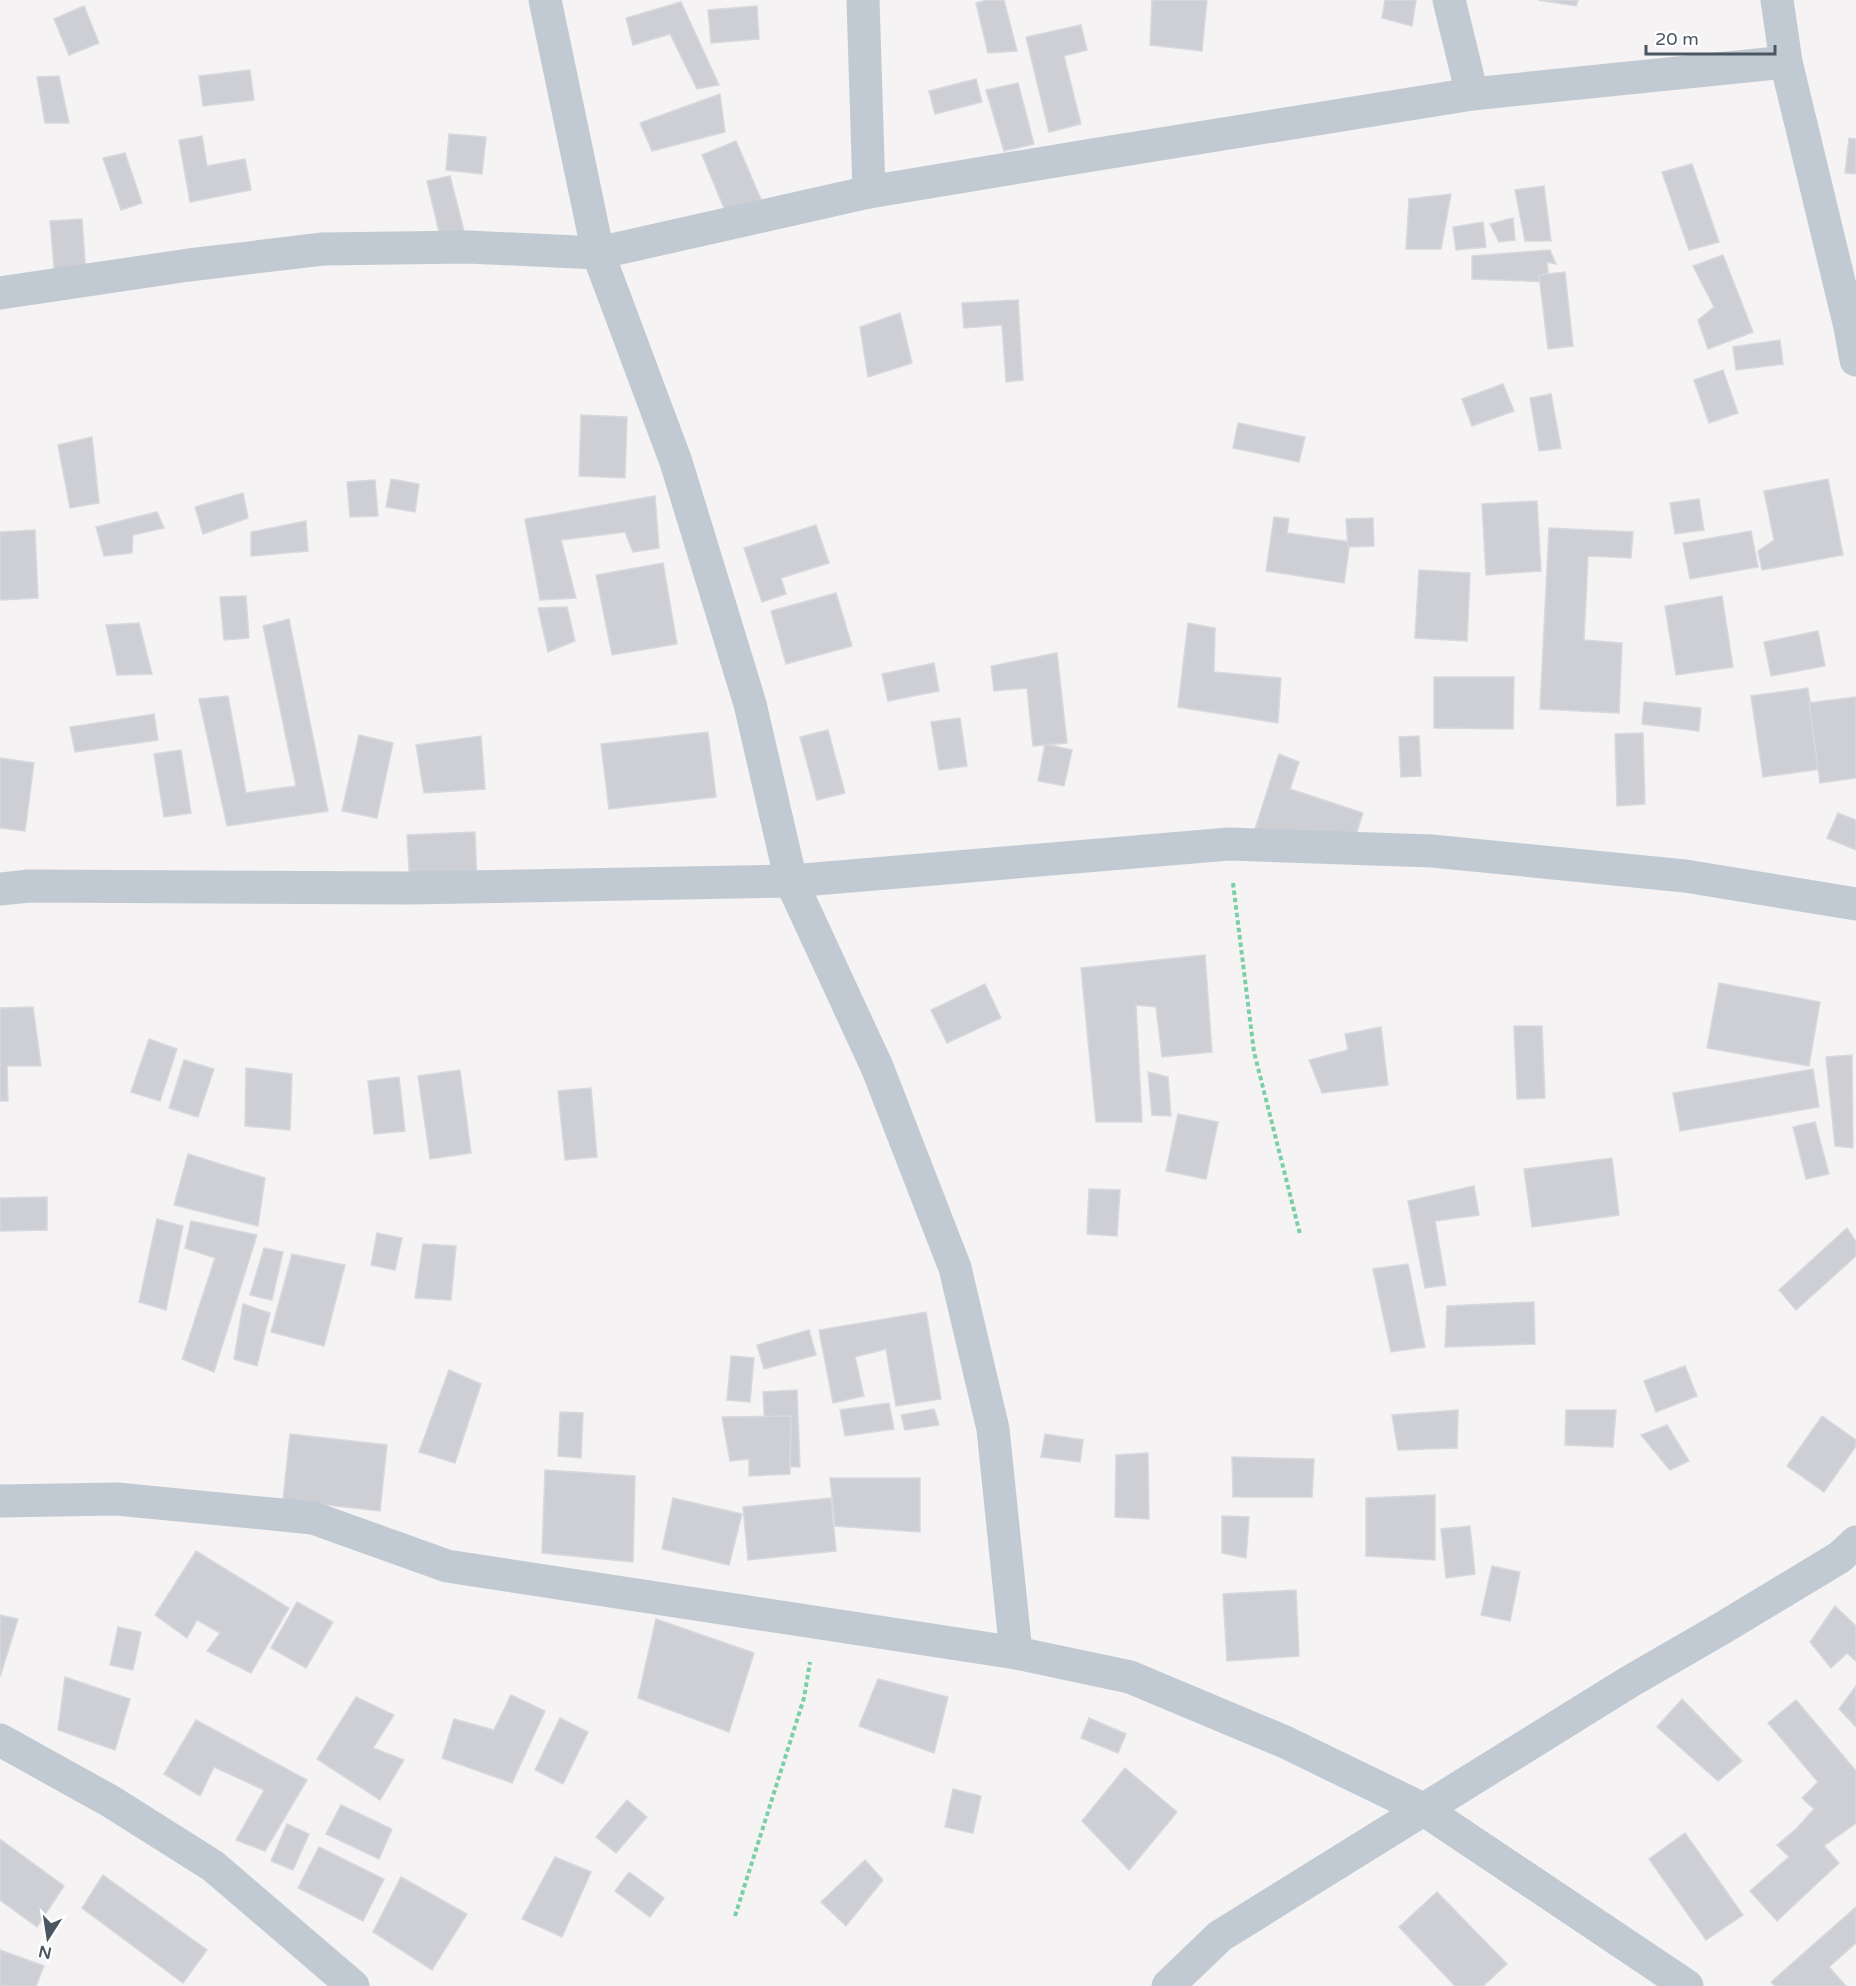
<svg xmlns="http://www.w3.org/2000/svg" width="1856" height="1986" viewBox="0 0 1856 1986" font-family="'Varela Round',sans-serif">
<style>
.building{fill:#cdcfd5;stroke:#d7d9de;stroke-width:1.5}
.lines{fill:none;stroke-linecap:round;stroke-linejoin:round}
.path{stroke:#7ad0a6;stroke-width:4;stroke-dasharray:4.5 3;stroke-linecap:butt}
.minor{stroke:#c1cad2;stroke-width:33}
</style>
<rect width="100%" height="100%" fill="#f5f3f3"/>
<g class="building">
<path d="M987,0H1004L1017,51L988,53L976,3Z"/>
<path d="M1152,0H1207L1202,51L1150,45Z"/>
<path d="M1385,0H1416L1412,26L1382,18Z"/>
<path d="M1538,0H1578L1576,6Z"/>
<path d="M681,2L719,85L697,89L670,34L633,45L626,18Z"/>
<path d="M84,6L99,43L69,55L54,19Z"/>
<path d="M757,6L759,39L711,43L708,10Z"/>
<path d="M1081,25L1087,50L1064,56L1081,124L1049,132L1026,37Z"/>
<path d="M250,70L254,100L203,106L199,76Z"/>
<path d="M59,76L69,123H45L37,77Z"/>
<path d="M976,79L982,102L935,114L929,91Z"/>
<path d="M1018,83L1034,144L1004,151L986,90Z"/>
<path d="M720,94L725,132L652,151L640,123Z"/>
<path d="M449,134L486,137L482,174L446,170Z"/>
<path d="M202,136L207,166L245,159L251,190L190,202L179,140Z"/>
<path d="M1849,138L1856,139V174L1845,173Z"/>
<path d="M736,141L763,204L726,213L702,155Z"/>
<path d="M125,153L142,203L121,210L103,158Z"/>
<path d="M1692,164L1719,242L1689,250L1662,172Z"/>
<path d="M450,176L464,231L440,236L427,181Z"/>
<path d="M1544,186L1551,241H1525L1515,190Z"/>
<path d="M1451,194L1441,249H1406L1409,199Z"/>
<path d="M1513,218L1515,240L1499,242L1490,224Z"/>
<path d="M82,219L86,276L55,278L50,221Z"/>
<path d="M1483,222L1486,247L1456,250L1453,227Z"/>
<path d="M1550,250L1556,264L1547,262L1549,282L1472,279V256Z"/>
<path d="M1723,255L1753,332L1708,349L1698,320L1714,307L1693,266Z"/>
<path d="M1565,272L1573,346L1548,349L1539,275Z"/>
<path d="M1018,300L1023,380L1006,382L1002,325L964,328L962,303Z"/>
<path d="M900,313L912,363L868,377L860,327Z"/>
<path d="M1780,340L1783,364L1736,370L1733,347Z"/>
<path d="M1723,370L1738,413L1709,423L1694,380Z"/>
<path d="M1503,384L1514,411L1472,426L1462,399Z"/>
<path d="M1551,394L1561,448L1539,451L1530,398Z"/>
<path d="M581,415L627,417L625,478L579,476Z"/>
<path d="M1238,423L1305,437L1299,462L1233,448Z"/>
<path d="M92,437L99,503L70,508L58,445Z"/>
<path d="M391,479L419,484L415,512L386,507Z"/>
<path d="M1828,479L1843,555L1762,570L1758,551L1774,540L1764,491Z"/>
<path d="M375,480L378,516L350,517L347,482Z"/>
<path d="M243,493L248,518L203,534L195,507Z"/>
<path d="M655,496L659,548L633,552L625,532L561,540L576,598L540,600L525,519Z"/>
<path d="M1699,499L1704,530L1675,534L1670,503Z"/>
<path d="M1537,501L1541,571L1486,575L1482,504Z"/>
<path d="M157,512L164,528L133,535L132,553L104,556L96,527Z"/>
<path d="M1274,517L1289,519L1287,533L1350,542L1344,583L1266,571Z"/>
<path d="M1373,518L1374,546L1348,547L1346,519Z"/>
<path d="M306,521L308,551L251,556V532Z"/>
<path d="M816,525L829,563L781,578L786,594L762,602L744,548Z"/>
<path d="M1549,528L1633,532L1631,558L1588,556L1584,640L1622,643L1619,713L1540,709Z"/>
<path d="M35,530L38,598L0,600V532Z"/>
<path d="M1751,531L1758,567L1690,579L1683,543Z"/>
<path d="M663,563L677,644L612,655L596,575Z"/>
<path d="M1419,570L1470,573L1467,641L1415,638Z"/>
<path d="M836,593L852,646L786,664L771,611Z"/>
<path d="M246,596L249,638L224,640L220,597Z"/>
<path d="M1722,596L1733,667L1676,675L1665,606Z"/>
<path d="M567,607L575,641L548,652L538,608Z"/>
<path d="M289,619L328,811L227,826L199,699L228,696L246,793L296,786L263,626Z"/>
<path d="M139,623L152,674L117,675L106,625Z"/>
<path d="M1188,623L1215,628L1214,672L1281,678L1278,723L1178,707Z"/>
<path d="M1818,631L1825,666L1771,676L1764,642Z"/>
<path d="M1057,653L1067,743L1033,746L1027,688L994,691L991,666Z"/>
<path d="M934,663L939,691L888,701L882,674Z"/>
<path d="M1434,677H1514L1513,729L1434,728Z"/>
<path d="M1808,688L1820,769L1763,777L1751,696Z"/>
<path d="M1856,697V778L1820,783L1809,703Z"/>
<path d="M1644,702L1701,708L1699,731L1642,724Z"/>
<path d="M154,714L158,740L75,752L70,727Z"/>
<path d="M960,718L967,766L939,770L931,722Z"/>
<path d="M828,730L845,793L817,800L800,737Z"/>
<path d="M708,732L716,797L609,809L601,744Z"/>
<path d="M1643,733L1645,804L1617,806L1615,734Z"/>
<path d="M359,735L393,743L377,818L342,811Z"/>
<path d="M481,736L485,789L424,793L416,745Z"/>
<path d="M1419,736L1421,776L1401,777L1399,737Z"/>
<path d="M1045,744L1072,750L1064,786L1038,781Z"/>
<path d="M181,750L191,813L164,817L154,754Z"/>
<path d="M1279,754L1299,762L1290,789L1363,813L1348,860L1255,829Z"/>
<path d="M0,758L34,763L25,831L0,828Z"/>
<path d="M1838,813L1856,820V850L1827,838Z"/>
<path d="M475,832L477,881L410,884L407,835Z"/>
<path d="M1205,955L1212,1052L1162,1057L1156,1007L1136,1005L1142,1122H1096L1081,968Z"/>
<path d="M1719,983L1820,1002L1809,1066L1707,1048Z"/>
<path d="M985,984L1001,1018L947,1043L931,1010Z"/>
<path d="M33,1007L41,1066H7L8,1101H0V1008Z"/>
<path d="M1514,1026H1542L1545,1098L1517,1099Z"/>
<path d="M1381,1027L1388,1085L1322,1093L1309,1060L1348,1050L1345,1034Z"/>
<path d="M149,1039L177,1049L160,1101L131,1092Z"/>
<path d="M1852,1055L1853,1148L1835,1146L1826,1057Z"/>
<path d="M184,1060L214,1069L198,1117L169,1108Z"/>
<path d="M246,1068L292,1074L290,1130L245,1126Z"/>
<path d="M1813,1069L1819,1107L1680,1131L1673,1093Z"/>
<path d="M460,1070L471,1153L430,1159L418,1076Z"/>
<path d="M1148,1072L1168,1077L1171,1116L1152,1115Z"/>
<path d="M399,1077L405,1131L374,1134L368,1081Z"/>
<path d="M591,1088L597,1157L565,1160L558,1091Z"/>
<path d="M1178,1114L1218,1122L1206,1179L1166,1171Z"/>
<path d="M1815,1122L1829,1174L1806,1179L1793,1127Z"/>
<path d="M188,1154L265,1178L258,1226L174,1205Z"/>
<path d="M1612,1158L1619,1215L1532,1227L1524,1169Z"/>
<path d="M1474,1186L1479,1215L1435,1221L1446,1285L1425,1288L1408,1201Z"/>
<path d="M1089,1189L1120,1190L1117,1236L1087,1234Z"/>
<path d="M47,1197V1230L0,1231V1198Z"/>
<path d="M157,1219L183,1226L166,1310L139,1302Z"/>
<path d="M191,1221L257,1235L214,1372L182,1359L215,1258L185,1248Z"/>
<path d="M1847,1228L1856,1242V1256L1796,1310L1779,1290Z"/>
<path d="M377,1233L402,1238L395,1270L371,1265Z"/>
<path d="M423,1244L456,1246L451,1300L415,1298Z"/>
<path d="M264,1248L283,1252L272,1300L250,1295Z"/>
<path d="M292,1254L345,1265L324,1346L271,1332Z"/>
<path d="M1408,1264L1425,1347L1391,1352L1373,1269Z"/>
<path d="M1534,1302L1535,1344L1445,1347L1447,1306Z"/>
<path d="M243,1304L270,1313L257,1366L234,1359Z"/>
<path d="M926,1312L941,1399L896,1406L886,1349L855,1357L864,1396L833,1403L819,1330Z"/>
<path d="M809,1330L816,1355L764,1369L757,1345Z"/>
<path d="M731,1356L754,1358L750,1402L727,1400Z"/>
<path d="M1685,1366L1697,1396L1656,1412L1644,1381Z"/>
<path d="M449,1370L481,1384L455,1463L419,1452Z"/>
<path d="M797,1390L800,1467L767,1466L763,1392Z"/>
<path d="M889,1403L894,1429L845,1436L840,1410Z"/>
<path d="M934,1409L939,1425L905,1430L901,1415Z"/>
<path d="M1458,1410L1457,1448L1398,1450L1392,1415Z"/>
<path d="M1566,1410H1616L1613,1447L1565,1445Z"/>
<path d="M560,1412L583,1413L581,1458L558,1456Z"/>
<path d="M791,1416L790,1474L749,1476V1459L730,1461L722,1417Z"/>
<path d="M1822,1416L1856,1440V1446L1824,1492L1787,1466Z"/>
<path d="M1667,1425L1689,1461L1670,1470L1641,1435Z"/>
<path d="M290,1434L387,1445L380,1511L283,1500Z"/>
<path d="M1045,1434L1083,1440L1080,1462L1041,1457Z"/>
<path d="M1148,1453L1149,1519L1115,1517L1116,1455Z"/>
<path d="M1232,1457L1314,1459L1312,1497H1233Z"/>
<path d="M545,1470L635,1476L633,1562L542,1553Z"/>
<path d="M830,1478H920V1532L835,1526Z"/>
<path d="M1435,1495V1560L1366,1556V1498Z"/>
<path d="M673,1498L742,1514L729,1565L662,1549Z"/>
<path d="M831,1498L836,1551L748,1560L743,1507Z"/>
<path d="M1222,1516L1249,1517L1246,1558L1222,1553Z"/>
<path d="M1470,1526L1475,1574L1446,1578L1441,1529Z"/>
<path d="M196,1551L289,1608L251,1673L207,1651L220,1633L197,1620L187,1638L155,1615Z"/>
<path d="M1492,1566L1520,1572L1510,1621L1481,1615Z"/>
<path d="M1296,1590L1299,1656L1227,1661L1223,1594Z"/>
<path d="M297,1602L333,1622L306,1668L271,1648Z"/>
<path d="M1835,1606L1856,1626V1661L1847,1653L1831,1668L1810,1642Z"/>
<path d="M0,1615L18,1619L0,1677Z"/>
<path d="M656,1619L754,1653L729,1732L638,1698Z"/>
<path d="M118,1627L141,1632L133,1670L110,1665Z"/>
<path d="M65,1677L130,1699L115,1750L58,1730Z"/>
<path d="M878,1679L948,1697L934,1753L859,1726Z"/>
<path d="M1856,1686V1727L1839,1709Z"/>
<path d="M511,1695L545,1711L512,1783L442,1758L454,1719L494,1730Z"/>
<path d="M356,1697L394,1715L373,1748L404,1760L380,1800L317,1759Z"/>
<path d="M1682,1699L1742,1761L1718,1781L1657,1727Z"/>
<path d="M1796,1700L1856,1771V1823L1824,1846L1839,1863L1777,1921L1750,1891L1789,1857L1777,1845L1797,1828L1814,1809L1802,1798L1818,1782L1768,1723Z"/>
<path d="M560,1718L588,1732L563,1784L535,1770Z"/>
<path d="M1089,1718L1126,1734L1118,1753L1081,1738Z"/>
<path d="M196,1720L307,1780L265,1851L236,1840L264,1790L214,1767L200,1796L164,1774Z"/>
<path d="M1125,1768L1177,1812L1129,1870L1082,1821Z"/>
<path d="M953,1789L981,1796L973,1833L945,1827Z"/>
<path d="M627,1800L647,1817L616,1853L596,1837Z"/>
<path d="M341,1805L392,1829L379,1859L326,1834Z"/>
<path d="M287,1824L309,1834L293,1870L271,1861Z"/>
<path d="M1685,1833L1743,1915L1706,1940L1649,1859Z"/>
<path d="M0,1839L64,1886L37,1927L0,1900Z"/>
<path d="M319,1847L384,1879L363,1921L298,1888Z"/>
<path d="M555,1857L591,1872L562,1937L522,1919Z"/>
<path d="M865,1860L883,1880L846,1926L821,1902Z"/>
<path d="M629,1872L664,1898L650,1917L615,1891Z"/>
<path d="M103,1875L207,1950L183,1983L82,1908Z"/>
<path d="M401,1877L467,1914L432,1970L373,1932Z"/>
<path d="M1437,1892L1507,1964L1483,1986H1455L1399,1927Z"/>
<path d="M1856,1907V1943L1829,1967L1846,1986H1775L1771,1982Z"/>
<path d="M0,1950L44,1966L36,1986H0Z"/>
</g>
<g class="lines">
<g class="path">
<path d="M1233,883L1254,1052L1300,1234"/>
<path d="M735,1916L804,1698L810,1662"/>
</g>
<g class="minor">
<path d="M545,0L598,253L676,462L750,704L791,881L877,1067L955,1268L993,1429L1016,1653"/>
<path d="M863,0L869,192"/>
<path d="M1449,0L1472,94"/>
<path d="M1777,0L1786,62L1850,327L1856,360"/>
<path d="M0,293L189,265L323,249L468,247L598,253L869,192L1086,156L1472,94L1786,62"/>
<path d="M0,889L29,886L409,888L791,881L1229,844L1432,851L1685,876L1856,904"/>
<path d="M0,1501L117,1499L313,1518L447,1566L1016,1653L1130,1677L1285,1742L1423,1809L1687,1986"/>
<path d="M0,1740L110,1801L213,1866L353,1986"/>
<path d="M1168,1986L1220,1936L1629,1682L1719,1630L1840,1557L1856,1542"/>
</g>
</g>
<g transform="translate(48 1938) rotate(192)" stroke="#ffffff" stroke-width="4.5" paint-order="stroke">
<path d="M0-4.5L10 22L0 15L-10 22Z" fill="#4a5661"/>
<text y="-9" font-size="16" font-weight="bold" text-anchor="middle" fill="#4a5661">N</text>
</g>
<path d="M1646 45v9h129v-9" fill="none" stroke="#4a5661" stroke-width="3"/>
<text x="1655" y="45" font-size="18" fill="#4a5661" stroke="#ffffff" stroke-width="4.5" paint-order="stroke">20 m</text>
</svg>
